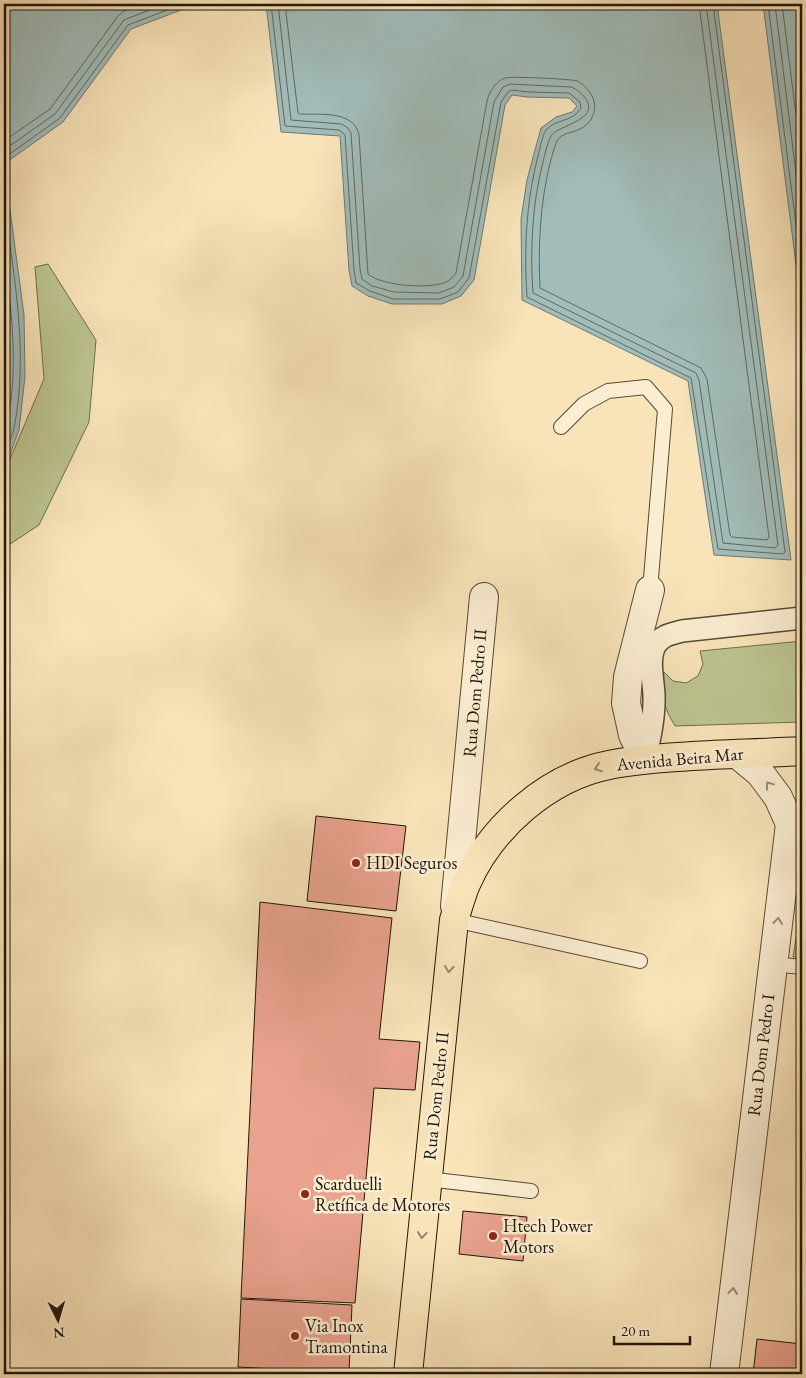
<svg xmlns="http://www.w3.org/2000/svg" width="806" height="1378" viewBox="0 0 806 1378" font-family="'EB Garamond',serif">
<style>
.green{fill:#bcc491;stroke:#6e6d4c}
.water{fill:#a1bcb9;stroke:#6e7a72}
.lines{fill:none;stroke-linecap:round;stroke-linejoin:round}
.shore{stroke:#616960;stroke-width:1}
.building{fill:#e9a28e;stroke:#211608}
.service-casing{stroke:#574a34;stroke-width:16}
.pedestrian-casing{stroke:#574a34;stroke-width:24}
.minor-casing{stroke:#574a34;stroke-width:30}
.primary-casing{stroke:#211608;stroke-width:30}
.service{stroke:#fbedd2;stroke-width:14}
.pedestrian{stroke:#fbedd2;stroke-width:21}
.minor{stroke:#fbedd2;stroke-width:28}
.primary{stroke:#f9e4ba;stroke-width:28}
.oneway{stroke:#98876a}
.oneway2{stroke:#998c77}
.poi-dot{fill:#8f2418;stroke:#fbedd2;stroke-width:2}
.labels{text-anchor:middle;stroke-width:5;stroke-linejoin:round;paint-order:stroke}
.street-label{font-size:18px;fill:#211608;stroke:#fbedd2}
.poi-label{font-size:18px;fill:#211608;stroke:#fbedd2;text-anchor:start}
</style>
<rect width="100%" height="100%" fill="#f9e4ba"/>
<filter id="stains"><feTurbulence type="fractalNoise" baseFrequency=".004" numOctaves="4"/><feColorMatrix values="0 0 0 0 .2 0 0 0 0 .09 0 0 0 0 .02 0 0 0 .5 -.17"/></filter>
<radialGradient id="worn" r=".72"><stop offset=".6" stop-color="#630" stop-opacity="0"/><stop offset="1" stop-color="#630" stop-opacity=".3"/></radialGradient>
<g class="green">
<path d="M48,264L96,340L89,422L39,525L4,548V473L44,379L35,267Z"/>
<path d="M802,641V722L675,726C663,706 661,696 664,672L673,681L686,683L698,676L703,664L700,651Z"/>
<path d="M802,899V957H793Z"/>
</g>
<g class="water">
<path d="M4,4H197L131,29L63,122L4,164Z"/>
<path d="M266,4H717L791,560L714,555L688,381L522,300L521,219L527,180L535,150L541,128L556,117L572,112L577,106L569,98L527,97L512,95L505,105L474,280L461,296L442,304H392L368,296L352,286L349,270L340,136L281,132Z"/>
<path d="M763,4H802V312Z"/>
<path d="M4,165L24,315L25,376L19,430L4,471Z"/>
</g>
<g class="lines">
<g class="shore">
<path d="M271,4L285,126L339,130L345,135L354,270L356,283L370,291L393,299H440L458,292L469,278L501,102L508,92L512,90L528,92L569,93L580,102L581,108C572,123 557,118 546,130C542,136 540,149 538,156C526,203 524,248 527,297L691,378L718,549L783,554L785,552L713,4"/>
<path d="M278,4L291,120L341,124L347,127L351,133L360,269L362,279L372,286L394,292L439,293L454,287L463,276L494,102L503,87L510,84L571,87C577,89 582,94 586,99C600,121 557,125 551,136C547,144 545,154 543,162C532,205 530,249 533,293L696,373L699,380L723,543L775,548L778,545L706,4"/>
<path d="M285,4L298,113L300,114C320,115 354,110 359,135L368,274C382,286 432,290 448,281C451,279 454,276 456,273L487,101C489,92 496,81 505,78C510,76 572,79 577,81C584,84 592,93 594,101C597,112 590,125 580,129C572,133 561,133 557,141C554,148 552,156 550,163C540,204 538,246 540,288L701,368L707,379L730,535L732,537L767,540L769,537L699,4"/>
<path d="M768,4L802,272"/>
<path d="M775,4L802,222"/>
<path d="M782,4L802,162"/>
<path d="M4,141L50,109L118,16L124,11L144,4"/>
<path d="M4,150L55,114L124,20L165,4"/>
<path d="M4,158L60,118L128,25L183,4"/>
<path d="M4,203C14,277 29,353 14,428C12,437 7,447 4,457"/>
<path d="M4,250C10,300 17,350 11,400C9,413 8,426 4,438"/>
<path d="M4,307L6,375L4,397"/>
</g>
</g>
<g class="building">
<path d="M316,816L406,826L396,911L307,901Z"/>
<path d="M260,902L392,918L379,1039L420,1042L415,1090L374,1088L355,1303L241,1298Z"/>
<path d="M463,1211L527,1217L523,1261L459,1254Z"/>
<path d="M241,1299L352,1305L349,1373L238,1367Z"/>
<path d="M757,1339L802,1344V1374H753Z"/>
</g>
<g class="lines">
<g class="service-casing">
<g id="service">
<path d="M561,427L584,404L608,391L646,387L665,409L650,590"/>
<path d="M454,920L640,961"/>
<path d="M773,964L802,967"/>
<path d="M427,1179L531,1191"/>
</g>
</g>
<g class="pedestrian-casing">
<path id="pedestrian" d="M645,759C650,739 654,721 654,701C655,684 647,662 655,646C661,635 672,634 682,631L802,618"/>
</g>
<g class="minor-casing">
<g id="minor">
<path d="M645,759L633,735L626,703L628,677L650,590"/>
<path d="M455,906L484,597"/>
<path d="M724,1374L790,824L778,797L760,773L737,754"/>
</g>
</g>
<g class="primary-casing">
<path id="primary" d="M408,1374L454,920C458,908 461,896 466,884C491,827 548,777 609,765C637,759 665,758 692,756C729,754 766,753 802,751"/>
</g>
<use href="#service" class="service"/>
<use href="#pedestrian" class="pedestrian"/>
<use href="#minor" class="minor"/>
<use href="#primary" class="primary"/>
</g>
<defs><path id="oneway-chevron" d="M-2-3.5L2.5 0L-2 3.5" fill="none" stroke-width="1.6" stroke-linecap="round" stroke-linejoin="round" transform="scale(1.25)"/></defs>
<g class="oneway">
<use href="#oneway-chevron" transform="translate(598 768) rotate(161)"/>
<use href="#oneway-chevron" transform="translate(449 969) rotate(96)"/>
<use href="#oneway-chevron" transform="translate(422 1235) rotate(96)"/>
</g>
<g class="oneway2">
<use href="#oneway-chevron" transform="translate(769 785) rotate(-127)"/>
<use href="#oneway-chevron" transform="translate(778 921) rotate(-83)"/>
<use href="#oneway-chevron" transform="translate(733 1291) rotate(-83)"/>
</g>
<g class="poi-dot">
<circle cx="356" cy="863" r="5"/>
<circle cx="305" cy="1194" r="5"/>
<circle cx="493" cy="1236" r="5"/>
<circle cx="295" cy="1336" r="5"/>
</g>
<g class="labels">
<g class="street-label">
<text transform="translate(475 693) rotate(-85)" y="6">Rua Dom Pedro II</text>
<text transform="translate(680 759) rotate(-5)" y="6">Avenida Beira Mar</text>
<text transform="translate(761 1055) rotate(-83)" y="6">Rua Dom Pedro I</text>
<text transform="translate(436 1096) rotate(-84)" y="6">Rua Dom Pedro II</text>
</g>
<g class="poi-label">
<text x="366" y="869">HDI Seguros</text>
<text x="315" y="1190">Scarduelli<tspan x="315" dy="21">Retífica de Motores</tspan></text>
<text x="503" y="1232">Htech Power<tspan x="503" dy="21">Motors</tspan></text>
<text x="305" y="1332">Via Inox<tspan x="305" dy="21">Tramontina</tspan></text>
</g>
</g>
<rect width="806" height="1378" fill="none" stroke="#f9e4ba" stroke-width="20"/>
<rect x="5" y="5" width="796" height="1368" fill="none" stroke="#211608" stroke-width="2.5"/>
<rect x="10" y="10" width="786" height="1358" fill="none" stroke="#211608"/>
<g transform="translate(58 1320) rotate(175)" stroke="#fbedd2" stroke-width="4" paint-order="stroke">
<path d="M0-4L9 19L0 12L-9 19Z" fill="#211608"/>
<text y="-8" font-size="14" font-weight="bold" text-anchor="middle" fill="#211608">N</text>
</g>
<path d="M614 1336v8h76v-8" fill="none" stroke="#211608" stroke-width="2.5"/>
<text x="621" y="1336" font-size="15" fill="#211608" stroke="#fbedd2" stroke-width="4" paint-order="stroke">20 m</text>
<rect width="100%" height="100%" filter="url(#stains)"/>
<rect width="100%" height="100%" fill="url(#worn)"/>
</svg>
